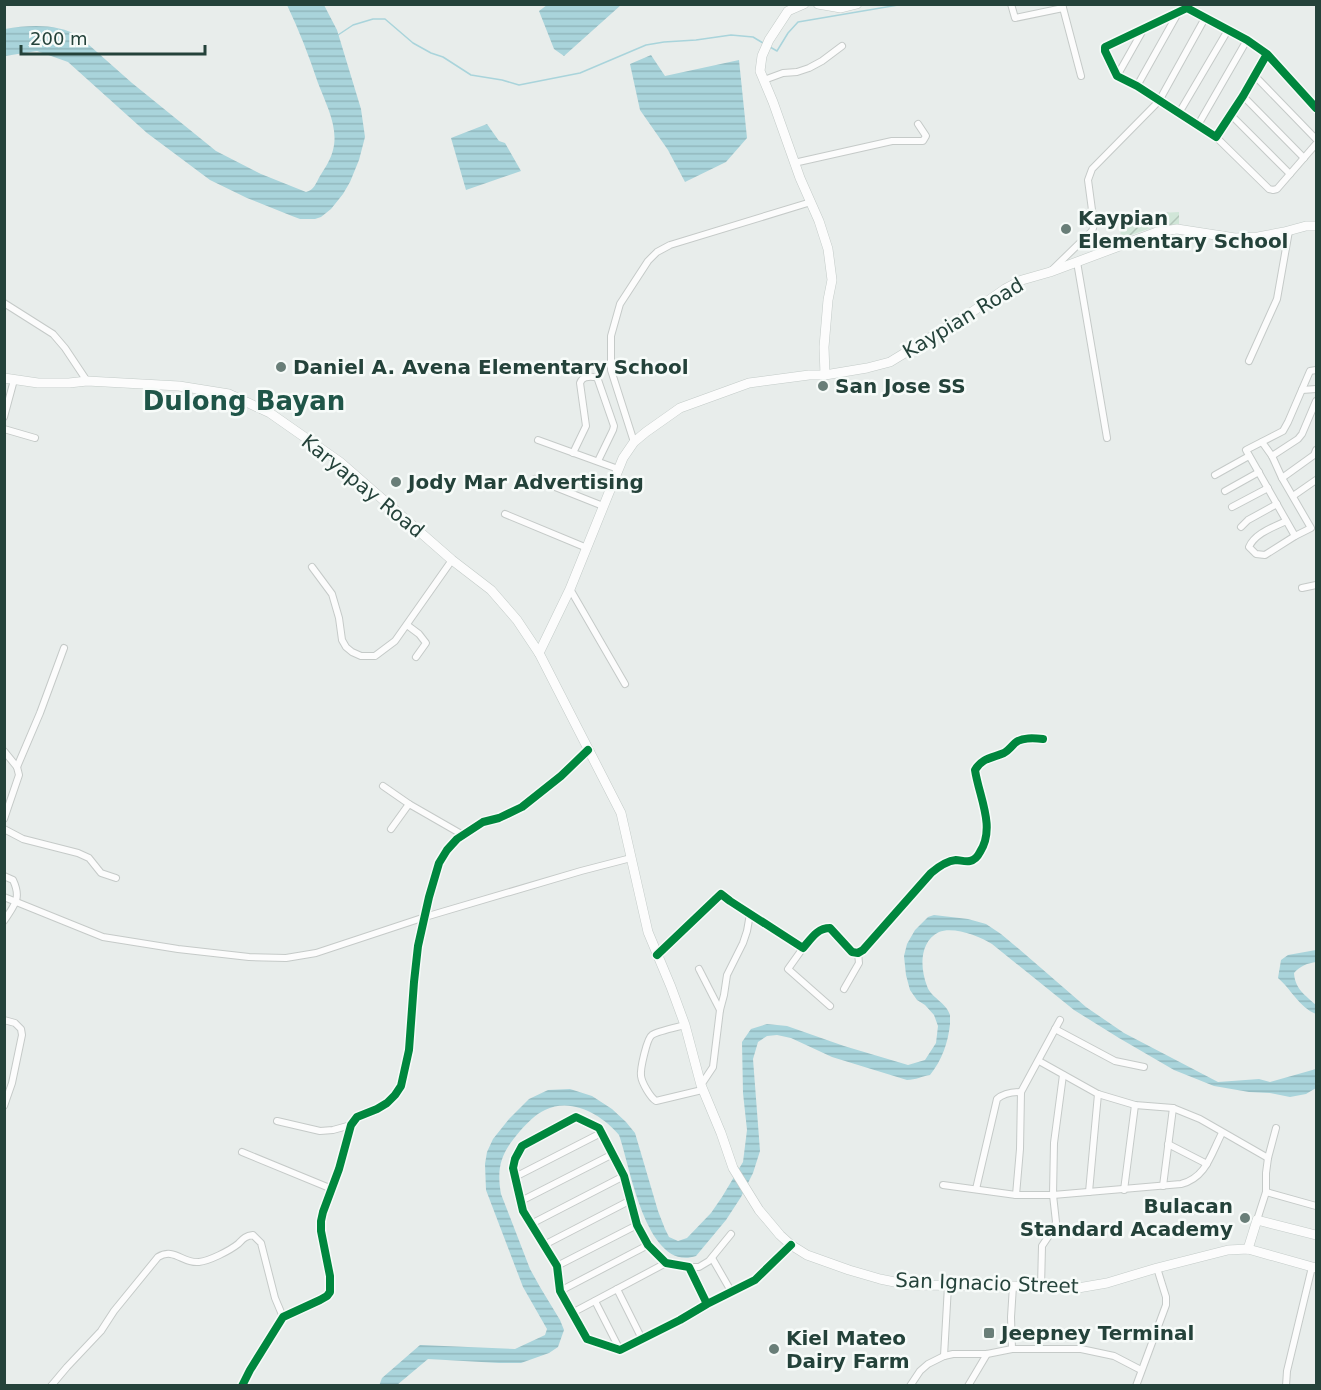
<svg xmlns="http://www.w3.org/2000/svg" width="1321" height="1390" viewBox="0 0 1321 1390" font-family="'DejaVu Sans',sans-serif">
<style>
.garden{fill:url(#garden-furrows)}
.water{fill:url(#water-rules)}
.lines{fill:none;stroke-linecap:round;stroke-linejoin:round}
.stream{stroke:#a9d4db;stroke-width:1.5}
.street-casing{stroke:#c5cac8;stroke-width:8}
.secondary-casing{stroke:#c3cbc8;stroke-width:10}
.street{stroke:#fcfcfc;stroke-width:6}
.secondary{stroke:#fcfcfc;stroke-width:9}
.cycleway-casing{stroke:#f7fbf9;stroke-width:11}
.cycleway{stroke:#00873e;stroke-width:8}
.poi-dot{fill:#697e78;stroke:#f7fbf9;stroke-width:2}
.labels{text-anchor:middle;stroke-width:5;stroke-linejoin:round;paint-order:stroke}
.poi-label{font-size:20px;font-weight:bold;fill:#24423a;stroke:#f7fbf9;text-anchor:start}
.street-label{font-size:20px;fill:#24423a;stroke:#f7fbf9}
.district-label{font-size:26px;font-weight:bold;fill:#1f5548;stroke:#f7fbf9}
</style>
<defs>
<pattern id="garden-furrows" width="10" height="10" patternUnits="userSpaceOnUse" patternTransform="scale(1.5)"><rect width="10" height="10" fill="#d1e6d8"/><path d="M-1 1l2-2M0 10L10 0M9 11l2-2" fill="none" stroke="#b3c6ba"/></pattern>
<pattern id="water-rules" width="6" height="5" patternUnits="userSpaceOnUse" patternTransform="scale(1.5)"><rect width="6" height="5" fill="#a9d4db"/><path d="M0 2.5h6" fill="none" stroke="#91b7bd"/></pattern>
</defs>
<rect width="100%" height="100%" fill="#e8edeb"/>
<path class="garden" d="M1179,212V225L1154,227L1120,239L1121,227L1143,214Z"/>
<g class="water">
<path d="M287,5H324L337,30L361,109L365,137L359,160L350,182L343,194L331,209L321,217L315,219H300L292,216L247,198L210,180L147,133L68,62L37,51L5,56V29C29,25 58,23 80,37L132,83L216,151L261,174L306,192C314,190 316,183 320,176C325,168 331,159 333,150C339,128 326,104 318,83C309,56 299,30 287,5Z"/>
<path d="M547,5V4L621,5L564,56L554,49L539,11Z"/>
<path d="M651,55L665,76L739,60L747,138L726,162L685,182L668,150L640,110L630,64Z"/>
<path d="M487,124L499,141L505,143L521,171L466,190L451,138Z"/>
<path d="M934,915L968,919L986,924L1001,934L1019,949L1086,1007L1124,1033L1218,1082L1259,1079L1270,1082L1316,1069V1088L1306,1094L1290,1097L1270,1093L1249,1092L1214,1086L1174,1070L1119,1038L1074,1010L992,944C980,936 953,926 939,932C919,942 920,968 927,986C931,998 946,1002 950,1015C950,1018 950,1022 950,1024C948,1043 942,1060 930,1075C922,1076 916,1080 907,1080L832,1057L791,1038L777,1035L767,1036L758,1042L753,1059L760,1151L753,1173L741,1197L726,1220L696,1256C646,1273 630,1165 619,1135C602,1115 572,1097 545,1110C536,1114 527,1123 520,1131C502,1152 496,1166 501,1194L530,1269L540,1287L560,1320L564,1330L558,1347L549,1353L521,1363H499L428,1359L397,1385L379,1386L382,1378L420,1345L515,1349L545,1335L547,1329L523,1287L486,1190L485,1164L487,1152L493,1139L509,1119L529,1099L548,1090L570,1089L592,1096L612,1109L626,1122L635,1133L658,1211L665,1229L669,1237L678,1241L687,1238L711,1213L722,1197L743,1162L747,1130L743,1093L742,1042L751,1029L767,1024L787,1026L844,1046L908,1065L925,1060L936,1043L938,1026L934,1015L925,1005L917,1000L910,990L906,975L904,956L907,944L915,930L928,917Z"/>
<path d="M1316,950V962C1308,963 1300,966 1294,973C1295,989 1305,995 1316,1005V1014C1299,1007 1291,989 1278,978L1281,960L1288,955Z"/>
</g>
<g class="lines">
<g class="stream">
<path d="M338,35L353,25L373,19H385L413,43L431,53L443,57L471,75L502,80L519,85L580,73L646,45L664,42L696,40L731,35L753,37L763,43"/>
<path d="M770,47L777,51L788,33L798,22L904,4"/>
</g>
<g class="street-casing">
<g id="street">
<path d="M1011,4L1015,18L1063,8"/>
<path d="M1062,4L1081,76"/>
<path d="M1267,54L1243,96L1216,137L1137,86L1117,76L1105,51V47L1187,8L1247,40L1267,54L1316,108"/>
<path d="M1254,75L1316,139"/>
<path d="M1117,76L1143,30"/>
<path d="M764,80L783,73L797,72L809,68L822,61L842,46"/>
<path d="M1137,86L1178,13"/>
<path d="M1243,96L1304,158"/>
<path d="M1179,113L1228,30"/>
<path d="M1231,115L1290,174"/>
<path d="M1198,125L1247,40"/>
<path d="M1216,137L1269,189L1273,190L1277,189L1316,144"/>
<path d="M794,163L892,141H923L926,136L918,124"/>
<path d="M1077,262L1107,438"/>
<path d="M1053,269L1092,231L1094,225L1088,180L1092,169L1159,101L1205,18"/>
<path d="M4,303L53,334L65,348L87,381"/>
<path d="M1249,361L1277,299L1289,231"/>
<path d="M1302,390L1316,389"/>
<path d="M4,417L14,380"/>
<path d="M4,429L35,438"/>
<path d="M538,440L618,469"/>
<path d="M634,442L611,370V336L620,304L648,261L657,252L670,245L811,202"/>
<path d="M1262,442L1272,456L1282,478L1311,528L1295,536L1265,555L1256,554L1249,547C1255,533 1274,527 1286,521"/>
<path d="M573,453L586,426L580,383C583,375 590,377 597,377L614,426L613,430L598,461"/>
<path d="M1272,456L1298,439L1302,434L1316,401"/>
<path d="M1215,475L1249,456"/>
<path d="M1282,478L1314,455L1316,450"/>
<path d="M535,479L603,506"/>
<path d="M1225,491L1259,472"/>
<path d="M1293,496L1316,480"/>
<path d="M1232,507L1268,488"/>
<path d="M505,514L587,548"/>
<path d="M1241,527L1248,520L1277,504"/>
<path d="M1295,536L1246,450L1283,431L1288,422L1310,371L1316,370"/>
<path d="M312,567L332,594L339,618L342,640L346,647L352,652L361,656H375L395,641L452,560"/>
<path d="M1302,588L1316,585"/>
<path d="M570,589L625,684"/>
<path d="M407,625L419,634L426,643L416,657"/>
<path d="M4,751L17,767"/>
<path d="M383,786L409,804"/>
<path d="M4,819L19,775L17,767L40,713L64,648"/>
<path d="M4,829L23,839L78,853L89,858L101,873L116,878"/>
<path d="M391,829L409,804L463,835"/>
<path d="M4,876L13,880C22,899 14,905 4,921"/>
<path d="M4,897L103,937L178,949L249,957L286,958L316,953L425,917L581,871L631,858"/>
<path d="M803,948L788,969L830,1006"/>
<path d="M657,955L721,894L730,901L803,948C811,939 817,928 830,928L852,952L858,953L863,950L931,873C938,867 946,861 956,860C960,860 965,862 970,861C975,860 978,856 980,852C996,827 979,797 975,770C982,758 992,758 1004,753C1008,751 1011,747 1015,743C1022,737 1034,738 1043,739"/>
<path d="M699,969L720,1010"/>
<path d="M844,989L859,963L858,953"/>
<path d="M4,1020L15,1023L21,1029L22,1035L12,1083L4,1106"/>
<path d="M685,1025C678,1027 658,1031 652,1035C647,1038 640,1069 641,1076C642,1083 650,1097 656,1101L702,1090"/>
<path d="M1055,1029L1115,1061L1144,1067"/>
<path d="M1039,1061L1098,1094L1135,1105L1173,1108L1200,1119L1268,1158"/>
<path d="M701,1085L713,1067L720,1010L724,995L727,975L743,943L747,931L750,914"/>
<path d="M277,1121L320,1131L333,1130L351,1125"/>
<path d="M1168,1144L1207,1164"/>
<path d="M242,1152L332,1189"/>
<path d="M515,1177L601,1133"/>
<path d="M943,1185L1016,1195H1053L1181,1184C1206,1178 1211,1154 1222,1133"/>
<path d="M1163,1186L1173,1108"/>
<path d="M976,1189L997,1099C1004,1093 1012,1092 1021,1092"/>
<path d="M1124,1190L1135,1105"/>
<path d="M1089,1192L1098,1094"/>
<path d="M1266,1192L1316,1206"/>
<path d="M1016,1195L1020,1149L1021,1092L1060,1020"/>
<path d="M521,1201L613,1154"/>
<path d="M1257,1220L1266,1192V1173L1268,1158L1276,1128"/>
<path d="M531,1224L624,1176"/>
<path d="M544,1245L631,1200"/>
<path d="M712,1258L731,1291"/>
<path d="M557,1266L637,1225"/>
<path d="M689,1267H699L709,1261L731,1234"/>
<path d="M1041,1287L1042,1246L1054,1228L1056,1222L1053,1195L1054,1143L1063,1075"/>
<path d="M617,1289L642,1339"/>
<path d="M560,1291L648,1245"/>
<path d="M595,1301L620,1350"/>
<path d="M707,1304L680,1320L620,1350L587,1339L560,1291L557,1266L523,1211L513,1168L515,1159L522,1146L576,1117L599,1128L624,1176L637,1225L648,1245L666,1263L689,1267L707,1304L755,1280L791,1245"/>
<path d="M572,1313L666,1263"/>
<path d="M1012,1349L1011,1317L1013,1286"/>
<path d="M944,1356L948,1286"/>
<path d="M51,1386L67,1367L101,1331L114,1311L158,1257C174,1247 183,1264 199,1262C209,1261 229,1251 238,1244C243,1239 245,1236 253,1235L261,1243L275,1298L283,1317"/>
<path d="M242,1386L250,1370L283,1317L320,1300L327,1296L330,1292V1276L321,1231V1221L323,1212L339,1169L351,1125L357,1117L377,1109L387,1103L395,1095L401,1086L409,1050L414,982L418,946L429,897L439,863L447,850L457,839L483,822L499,818L522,807L561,776L588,750"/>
<path d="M910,1386L920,1371L928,1364L944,1356L953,1354H987L1012,1349H1081L1114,1356L1141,1370"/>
<path d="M968,1386L987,1354"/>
<path d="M1136,1386L1166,1305V1297L1157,1268"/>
<path d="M1286,1386L1287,1371L1312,1267"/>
</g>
</g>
<g class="secondary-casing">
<g id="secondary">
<path d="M804,4L788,11L769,40L762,56L760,71L773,102L800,178L819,221L828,249L832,280L828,300L824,347L825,375"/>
<path d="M818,4L841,8L857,4"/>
<path d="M4,378L38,383H69L87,381L179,386L229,394L270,413L340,462L452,560L491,590L517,620L539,653L621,813L648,932L671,987L685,1025L701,1085L721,1133L733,1168L759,1210L780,1235L791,1245L807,1255L849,1270L880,1279L909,1285L1013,1286L1078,1288L1107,1283L1157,1268L1228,1250L1248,1249L1316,1268"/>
<path d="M539,653L570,589L623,458L634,442L646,432L680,408L749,383L809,375H825L867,368L890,362L972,312L1005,289L1022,280L1050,272L1157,232L1177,229L1235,238L1258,237L1284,232L1306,226H1316"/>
<path d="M1248,1249L1257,1220L1316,1235"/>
</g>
</g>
<use href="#street" class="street"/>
<use href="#secondary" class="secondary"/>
<g class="cycleway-casing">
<g id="cycleway">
<path d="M1267,54L1243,96L1216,137L1137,86L1117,76L1105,51V47L1187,8L1247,40L1267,54L1316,108"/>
<path d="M657,955L721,894L730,901L803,948C811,939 817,928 830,928L852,952L858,953L863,950L931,873C938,867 946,861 956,860C960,860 965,862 970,861C975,860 978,856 980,852C996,827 979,797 975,770C982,758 992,758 1004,753C1008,751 1011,747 1015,743C1022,737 1034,738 1043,739"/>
<path d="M707,1304L680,1320L620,1350L587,1339L560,1291L557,1266L523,1211L513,1168L515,1159L522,1146L576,1117L599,1128L624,1176L637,1225L648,1245L666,1263L689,1267L707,1304L755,1280L791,1245"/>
<path d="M242,1386L250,1370L283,1317L320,1300L327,1296L330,1292V1276L321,1231V1221L323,1212L339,1169L351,1125L357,1117L377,1109L387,1103L395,1095L401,1086L409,1050L414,982L418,946L429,897L439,863L447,850L457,839L483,822L499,818L522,807L561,776L588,750"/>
</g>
</g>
<use href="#cycleway" class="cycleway"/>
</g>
<g class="poi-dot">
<circle cx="1066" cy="229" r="6"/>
<circle cx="281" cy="367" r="6"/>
<circle cx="823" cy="386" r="6"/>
<circle cx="396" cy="482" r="6"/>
<circle cx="1245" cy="1218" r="6"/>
<rect x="983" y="1327" width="12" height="12" rx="3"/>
<circle cx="774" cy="1349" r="6"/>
</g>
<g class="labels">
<g class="poi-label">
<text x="1078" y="225">Kaypian<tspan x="1078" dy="23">Elementary School</tspan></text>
<text x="293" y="374">Daniel A. Avena Elementary School</text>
<text x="835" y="393">San Jose SS</text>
<text x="408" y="489">Jody Mar Advertising</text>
<text x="1233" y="1213" text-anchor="end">Bulacan<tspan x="1233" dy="23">Standard Academy</tspan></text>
<text x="1001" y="1340">Jeepney Terminal</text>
<text x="786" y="1345">Kiel Mateo<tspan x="786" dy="23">Dairy Farm</tspan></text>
</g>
<g class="street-label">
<text transform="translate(963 318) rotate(-31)" y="7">Kaypian Road</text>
<text transform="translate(363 486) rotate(39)" y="7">Karyapay Road</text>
<text transform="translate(987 1283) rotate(2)" y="7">San Ignacio Street</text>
</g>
<g class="district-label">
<text x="244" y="410">Dulong Bayan</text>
</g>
</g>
<rect width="1321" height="1390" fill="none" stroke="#24423a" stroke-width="12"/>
<path d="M21 45v9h184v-9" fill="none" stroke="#24423a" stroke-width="3"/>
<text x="30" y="45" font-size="18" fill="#24423a" stroke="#f7fbf9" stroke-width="4.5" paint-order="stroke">200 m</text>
</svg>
